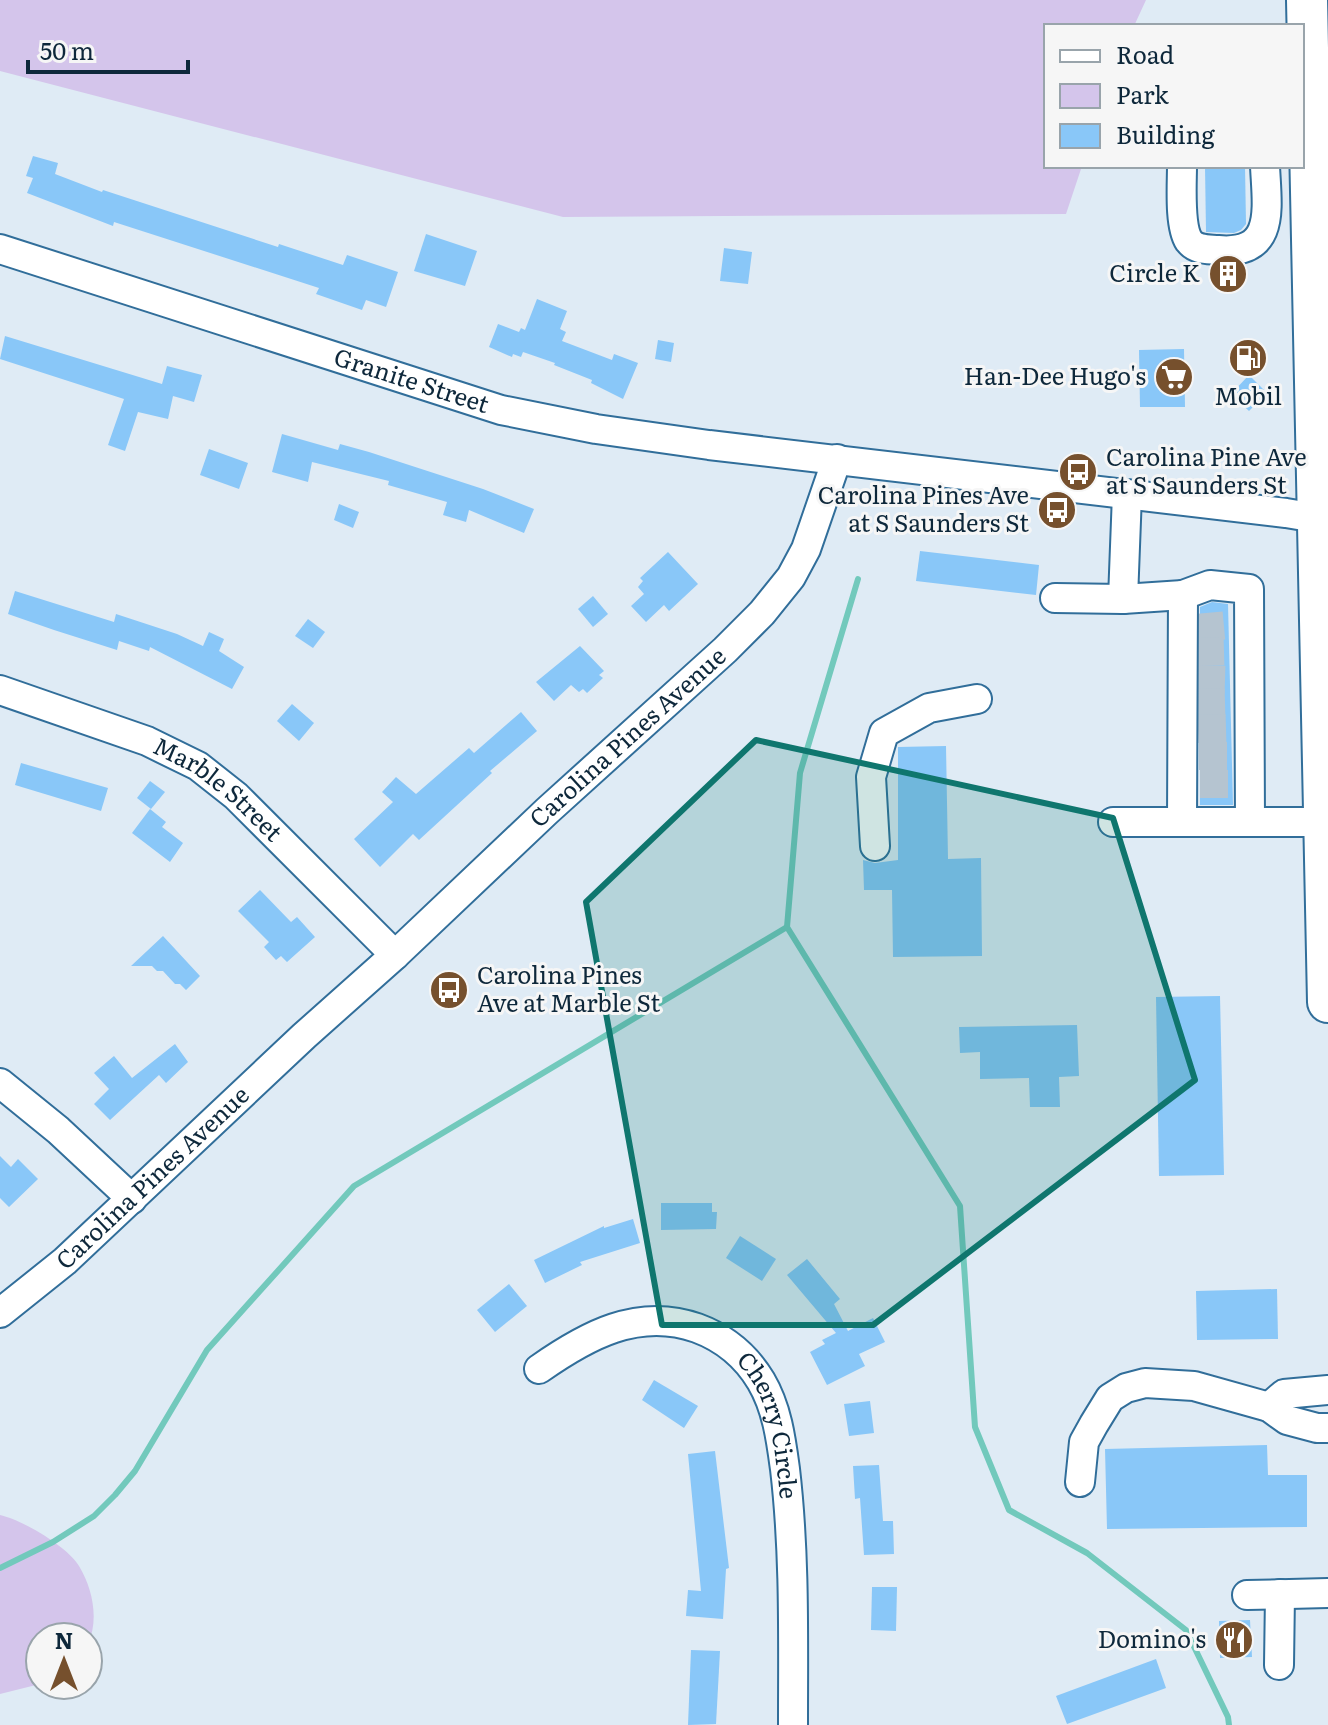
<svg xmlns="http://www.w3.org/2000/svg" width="1328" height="1725" viewBox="0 0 1328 1725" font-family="Literata,serif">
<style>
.green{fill:#d4c5eb}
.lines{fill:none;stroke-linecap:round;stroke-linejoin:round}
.stream{stroke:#72c9bc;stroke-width:6}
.building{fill:#89c7f8}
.minor-tunnel{stroke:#b5c4d0;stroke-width:28;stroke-dasharray:28 14;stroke-linecap:butt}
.minor-casing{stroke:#316e9a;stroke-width:32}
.highway-casing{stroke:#316e9a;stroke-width:44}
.minor{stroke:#fff;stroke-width:28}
.highway{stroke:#fff;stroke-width:40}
.marked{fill:#0f766e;fill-opacity:0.2;stroke:#0f766e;stroke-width:6;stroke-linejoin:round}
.labels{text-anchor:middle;stroke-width:6;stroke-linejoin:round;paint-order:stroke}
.poi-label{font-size:24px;fill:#0e283b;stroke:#f6f6f6;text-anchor:end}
.street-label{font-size:24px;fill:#0e283b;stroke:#f6f6f6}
</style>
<rect width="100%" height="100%" fill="#dfebf5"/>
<g class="green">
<path d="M0,0H1146L1134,26H1046V166H1082L1066,214L563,217L0,71Z"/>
<path d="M0,1515C22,1520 67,1546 79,1566C93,1589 99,1620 88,1644V1637H40V1684L0,1694Z"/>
</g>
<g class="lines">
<g class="stream">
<path d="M858,579L800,773L787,927L960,1206L975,1427L1009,1510L1087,1553L1186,1630L1228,1717L1229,1725"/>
<path d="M0,1568L53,1542L94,1516L115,1495L135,1471L207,1350L354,1186L787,927"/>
</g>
</g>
<g class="building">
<path d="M33,156L58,163L55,174L102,192L103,190L278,247L279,244L343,265L347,255L398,272L386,307L366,300L362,310L316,294L319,288L114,222L113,226L27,193L33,178L26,176Z"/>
<path d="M1205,166H1245L1246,224L1241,230L1234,233L1206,232Z"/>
<path d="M426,234L477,251L465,286L414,271Z"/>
<path d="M724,248L752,252L748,284L720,281Z"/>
<path d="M1242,266L1243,286L1215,288L1213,267Z"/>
<path d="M537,299L567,311L560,329L566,332L562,341L612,360L614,354L638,363L623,399L591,383L592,380L554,365L555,363L523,352L521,357L513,354L512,357L489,347L498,324L519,332L521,328L525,330Z"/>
<path d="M5,336L162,384L167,366L202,375L194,402L173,396L168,419L138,412L125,451L108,445L124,399L0,359Z"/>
<path d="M658,340L674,343L671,362L655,359Z"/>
<path d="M1248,340L1265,357L1248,375L1230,358Z"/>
<path d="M1184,349L1185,407H1140L1139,350Z"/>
<path d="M1249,375L1267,393L1249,411L1231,394Z"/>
<path d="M282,434L338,450L340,444L369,452L483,489L534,509L524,533L469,510L466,522L443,515L447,502L388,485L389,481L312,462L308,482L272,472Z"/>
<path d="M209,449L248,463L239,489L200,475Z"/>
<path d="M339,504L359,512L353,528L334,520Z"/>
<path d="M920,551L1039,565L1036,595L916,581Z"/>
<path d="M668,552L698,584L669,611L664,605L646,622L631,606L644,594L638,587L643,581L640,578Z"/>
<path d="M15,591L114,622L116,614L177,634L203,646L209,632L224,639L219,651L244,667L232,689L150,647L149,651L119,641L117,650L54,630L8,614Z"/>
<path d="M593,596L608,614L593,627L578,609Z"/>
<path d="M1212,602L1228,604L1233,805H1200V607Z"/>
<path d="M308,619L325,632L313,648L295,636Z"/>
<path d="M580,646L604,671L599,675L603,678L587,693L583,689L579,692L571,685L554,701L536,682Z"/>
<path d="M292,704L314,723L299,741L277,721Z"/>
<path d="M521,712L537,731L490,771L492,773L419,840L413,834L380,867L354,839L393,802L382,792L396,777L416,794L469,748L474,753Z"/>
<path d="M946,746L948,859L981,858L982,956L893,957L892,890H864L863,860L875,863L898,860V747Z"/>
<path d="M21,763L108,788L101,811L15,785Z"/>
<path d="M150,781L165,792L151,809L137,798Z"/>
<path d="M150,809L166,822L162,827L183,843L170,862L132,833Z"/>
<path d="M260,890L291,922L297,917L315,937L287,962L281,956L276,960L264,947L269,942L238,911Z"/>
<path d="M163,936L200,976L186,990L180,984H175L163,971H157L152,966H131Z"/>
<path d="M1220,996L1224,1175L1159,1176L1156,997Z"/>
<path d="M1077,1025L1079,1076L1059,1077L1060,1107H1030L1029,1078L980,1079V1052L960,1053L959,1027Z"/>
<path d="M175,1044L188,1062L166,1083L159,1075L110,1120L94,1104L109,1089L94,1073L114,1056L132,1078Z"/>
<path d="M0,1156L11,1167L18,1159L38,1179L9,1207L0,1198Z"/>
<path d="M661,1203H712V1212H717L716,1229L661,1230Z"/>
<path d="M633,1219L640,1243L580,1262L582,1265L545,1283L534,1260L604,1226V1228Z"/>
<path d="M740,1236L776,1259L762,1281L726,1258Z"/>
<path d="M807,1259L840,1299L834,1304L848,1331L873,1318L885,1342L859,1354L865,1366L827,1385L810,1352L825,1344L822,1340L836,1333L787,1275Z"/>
<path d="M509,1284L527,1306L495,1332L477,1310Z"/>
<path d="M1277,1289L1278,1339L1197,1340L1196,1291Z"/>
<path d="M654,1380L698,1406L684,1428L642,1400Z"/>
<path d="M870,1401L874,1433L849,1436L844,1404Z"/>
<path d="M1267,1445L1268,1475H1307V1527L1107,1529L1105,1449Z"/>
<path d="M715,1451L729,1568L726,1569L723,1619L686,1616L688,1590L701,1591L688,1454Z"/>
<path d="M879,1465L883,1521H893L894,1554L864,1555L860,1498L855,1499L853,1466Z"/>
<path d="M872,1587H897L896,1631L871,1630Z"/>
<path d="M1250,1620L1252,1657L1220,1658L1219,1621Z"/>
<path d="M691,1650L720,1651L716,1724L688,1725Z"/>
<path d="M1156,1659L1166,1688L1067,1724L1056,1696Z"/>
</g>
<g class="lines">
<g class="minor-tunnel">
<path d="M1196,628L1229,625"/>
<path d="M1196,652L1229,651"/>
<path d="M1197,679L1230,680"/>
<path d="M1197,703L1230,702"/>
<path d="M1198,729L1231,728"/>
<path d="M1199,756H1232"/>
<path d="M1200,784H1232"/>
</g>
<g class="minor-casing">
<g id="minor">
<path d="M1182,166C1182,184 1179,226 1189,241C1196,250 1207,249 1218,250C1276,255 1267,209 1265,166"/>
<path id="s1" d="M0,249L501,410L596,429L709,445L1286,513L1328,520"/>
<path d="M1127,494L1123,599L1183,595L1182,822"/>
<path d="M1183,595L1210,585L1249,589L1250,822"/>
<path d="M1055,598L1123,599"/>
<path id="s2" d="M0,690L147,741L198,766L236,796L395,955"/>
<path d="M1113,822H1324"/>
<path d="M875,846L871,777L884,733L929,708L977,699"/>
<path d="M0,1083L58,1130L132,1199"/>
<path id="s3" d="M0,1313L65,1261L304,1036L395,955L547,811L725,650L762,613L791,577L806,549L837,459"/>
<path id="s4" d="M539,1369C586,1336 638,1307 697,1328C724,1338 746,1356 761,1381C777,1408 781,1439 785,1469C795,1554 793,1640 793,1725"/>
<path d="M1269,1407L1284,1394L1328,1390"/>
<path d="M1080,1482L1084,1442L1094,1424L1110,1398L1126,1388L1145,1383L1194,1386L1269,1407L1287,1420L1317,1428H1328"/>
<path d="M1247,1595L1328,1593"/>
<path d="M1279,1665L1280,1594"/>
</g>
</g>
<g class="highway-casing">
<path id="highway" d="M1307,0L1328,1002"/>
</g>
<use href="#minor" class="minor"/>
<use href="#highway" class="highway"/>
</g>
<path class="marked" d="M756,740L1113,818L1195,1080L873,1325H662L586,902Z"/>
<defs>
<g id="building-disc" transform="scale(2)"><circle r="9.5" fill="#76502d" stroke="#f6f6f6"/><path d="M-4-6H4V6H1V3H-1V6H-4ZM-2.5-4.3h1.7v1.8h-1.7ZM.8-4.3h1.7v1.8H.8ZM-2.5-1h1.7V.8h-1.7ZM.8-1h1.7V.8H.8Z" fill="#fff"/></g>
<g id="fuel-disc" transform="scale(2)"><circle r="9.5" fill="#76502d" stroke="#f6f6f6"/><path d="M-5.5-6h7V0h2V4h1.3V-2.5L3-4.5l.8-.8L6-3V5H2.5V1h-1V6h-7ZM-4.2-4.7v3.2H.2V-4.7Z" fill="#fff"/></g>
<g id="supermarket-disc" transform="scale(2)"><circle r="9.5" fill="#76502d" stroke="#f6f6f6"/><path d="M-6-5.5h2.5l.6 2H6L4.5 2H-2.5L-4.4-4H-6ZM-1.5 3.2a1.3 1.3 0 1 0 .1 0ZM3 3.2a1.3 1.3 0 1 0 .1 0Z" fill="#fff"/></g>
<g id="bus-disc" transform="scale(2)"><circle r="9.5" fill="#76502d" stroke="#f6f6f6"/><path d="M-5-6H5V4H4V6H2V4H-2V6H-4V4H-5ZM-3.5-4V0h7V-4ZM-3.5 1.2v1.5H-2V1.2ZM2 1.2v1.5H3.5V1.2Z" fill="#fff"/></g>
<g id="restaurant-disc" transform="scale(2)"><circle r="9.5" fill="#76502d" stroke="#f6f6f6"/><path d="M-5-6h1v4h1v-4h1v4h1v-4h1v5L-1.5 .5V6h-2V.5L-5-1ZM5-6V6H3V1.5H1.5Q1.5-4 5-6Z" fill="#fff"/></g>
</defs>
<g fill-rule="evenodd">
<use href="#building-disc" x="1228" y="274"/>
<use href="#fuel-disc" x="1248" y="358"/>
<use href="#supermarket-disc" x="1174" y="377"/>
<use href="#bus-disc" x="1078" y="472"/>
<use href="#bus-disc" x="1057" y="510"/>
<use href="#bus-disc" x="449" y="990"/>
<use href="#restaurant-disc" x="1234" y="1640"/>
</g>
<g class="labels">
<g class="poi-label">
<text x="1200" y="282">Circle K</text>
<text x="1146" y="385">Han-Dee Hugo's</text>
<text x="1248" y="405" text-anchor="middle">Mobil</text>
<text x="1106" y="466" text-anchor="start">Carolina Pine Ave<tspan x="1106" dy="28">at S Saunders St</tspan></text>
<text x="1029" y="504">Carolina Pines Ave<tspan x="1029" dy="28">at S Saunders St</tspan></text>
<text x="477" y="984" text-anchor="start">Carolina Pines<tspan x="477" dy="28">Ave at Marble St</tspan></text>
<text x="1206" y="1648">Domino's</text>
</g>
<g class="street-label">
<text dy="8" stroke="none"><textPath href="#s1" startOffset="432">Granite Street</textPath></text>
<text dy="8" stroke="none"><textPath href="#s3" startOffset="852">Carolina Pines Avenue</textPath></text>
<text dy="8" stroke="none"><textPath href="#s2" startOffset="242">Marble Street</textPath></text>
<text dy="8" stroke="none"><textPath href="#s3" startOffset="204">Carolina Pines Avenue</textPath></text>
<text dy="8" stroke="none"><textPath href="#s4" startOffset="300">Cherry Circle</textPath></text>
</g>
</g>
<rect x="1044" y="24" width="260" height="144" fill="#f6f6f6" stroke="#99a4ab" stroke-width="2"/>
<rect x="1060" y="50" width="40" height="12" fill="#ffffff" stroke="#99a4ab" stroke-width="2"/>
<text x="1116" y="64" font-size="24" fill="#0e283b">Road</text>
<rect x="1060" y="84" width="40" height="24" fill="#d4c5eb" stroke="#99a4ab" stroke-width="2"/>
<text x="1116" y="104" font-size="24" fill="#0e283b">Park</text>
<rect x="1060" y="124" width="40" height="24" fill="#89c7f8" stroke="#99a4ab" stroke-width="2"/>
<text x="1116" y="144" font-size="24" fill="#0e283b">Building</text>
<g transform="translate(64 1661)"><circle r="38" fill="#f6f6f6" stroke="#99a4ab" stroke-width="2"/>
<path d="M0-6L14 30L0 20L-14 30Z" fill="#76502d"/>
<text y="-12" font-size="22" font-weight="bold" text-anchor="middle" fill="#0e283b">N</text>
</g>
<path d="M28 60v12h160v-12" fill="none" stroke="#0e283b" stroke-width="4"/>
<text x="40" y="60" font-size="24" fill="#0e283b" stroke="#f6f6f6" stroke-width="6" paint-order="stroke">50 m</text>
</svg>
